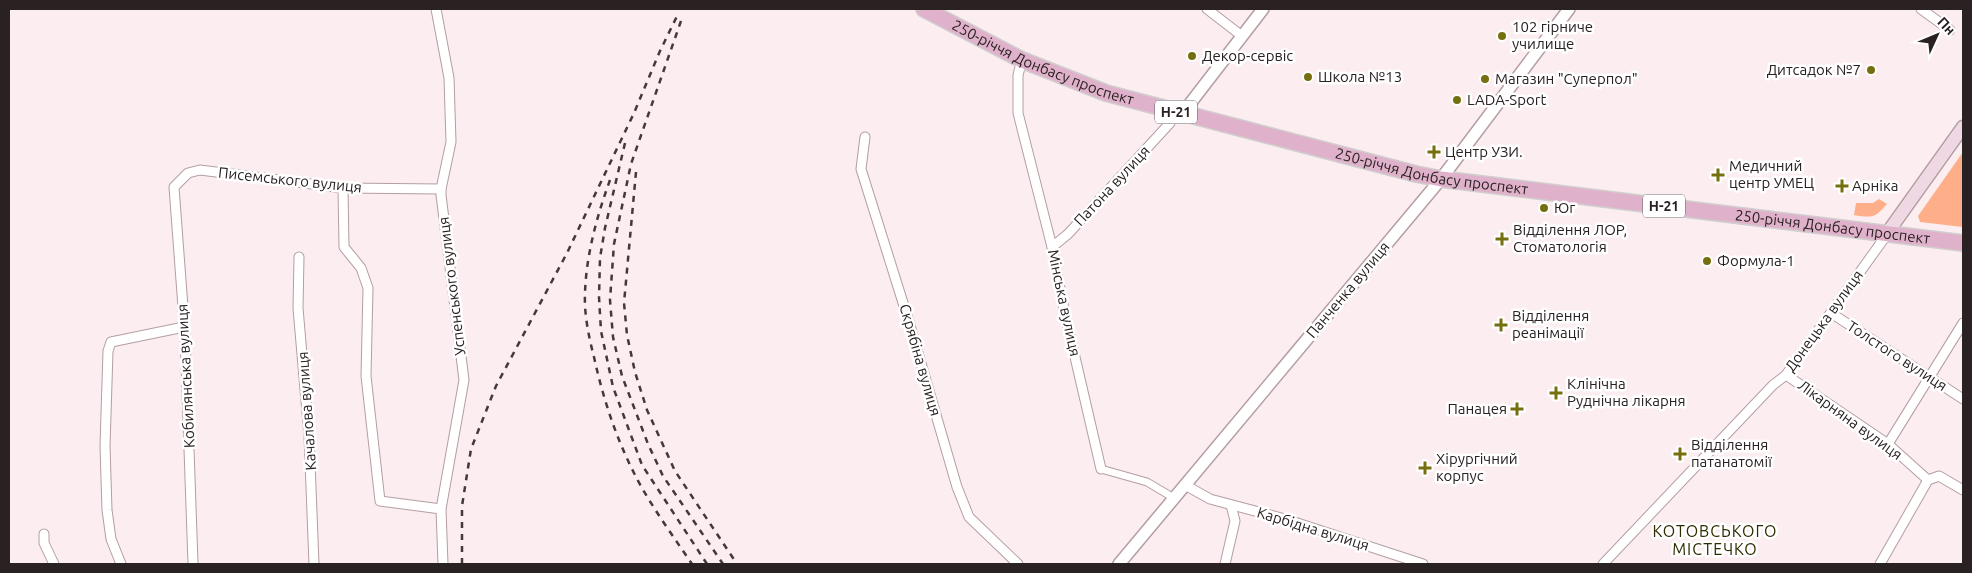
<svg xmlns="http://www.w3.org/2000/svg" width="1972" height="573" viewBox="0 0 1972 573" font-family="Ubuntu,sans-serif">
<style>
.green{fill:#feaf89}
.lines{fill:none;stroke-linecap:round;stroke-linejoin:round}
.pedestrian-casing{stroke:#b49ea1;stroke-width:9}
.minor-casing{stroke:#b49ea1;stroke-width:11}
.tertiary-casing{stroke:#b49ea1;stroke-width:14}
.secondary-casing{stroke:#b49ea1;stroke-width:15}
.primary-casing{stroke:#d0cece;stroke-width:18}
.pedestrian{stroke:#fff;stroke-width:7}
.minor{stroke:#fff;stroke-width:9}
.tertiary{stroke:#fff;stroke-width:11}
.secondary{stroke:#efd8e4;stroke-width:12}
.primary{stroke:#e0b1ca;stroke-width:15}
.rail{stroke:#41393a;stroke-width:2.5;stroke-dasharray:6 6;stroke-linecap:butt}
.poi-dot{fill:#756f0f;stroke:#fff;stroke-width:2}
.labels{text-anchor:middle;stroke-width:5;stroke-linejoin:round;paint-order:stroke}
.shield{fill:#fff;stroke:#696464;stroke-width:1}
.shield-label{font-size:14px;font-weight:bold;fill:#292122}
.poi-label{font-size:15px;fill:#292122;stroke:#fff;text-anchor:start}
.street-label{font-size:15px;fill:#292122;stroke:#fff}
.neighbourhood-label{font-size:16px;letter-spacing:1px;fill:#2e2b00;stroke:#fff}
</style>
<rect width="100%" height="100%" fill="#fceef0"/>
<g class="green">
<path d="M1963,152V227L1920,222L1918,216Z"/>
<path d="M1879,199L1887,204C1875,218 1872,218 1854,215L1856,203H1873Z"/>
</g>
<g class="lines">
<g class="pedestrian-casing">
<path id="pedestrian" d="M1101,469L1147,482L1174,498"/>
</g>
<g class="minor-casing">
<g id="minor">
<path d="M436,9L449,78L451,142L441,189V195L464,380L441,509L443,564"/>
<path d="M1207,9L1242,36"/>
<path d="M1921,9L1950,30"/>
<path d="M1022,60L1018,75V113L1052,247L1065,314L1101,469"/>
<path d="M865,137L861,169L909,322L957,487L969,517L1018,564"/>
<path d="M343,188L344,247L361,268L368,288L366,376L380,501L441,509"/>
<path d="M1052,247L1068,234L1170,123"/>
<path d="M299,257L298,308L309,436L314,564"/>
<path d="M1831,313L1963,399"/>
<path d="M1786,375L1888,444L1928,480"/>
<path d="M1888,444L1963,323"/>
<path d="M1928,480L1939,476L1963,490"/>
<path d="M1185,485L1210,499L1285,519L1423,564"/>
<path d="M44,534V543L54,564"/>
<path d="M121,564L111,539L107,510L105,446L108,351L111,342L184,327"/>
<path d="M193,564L185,334L174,187L188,173L200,170L343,188L441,189"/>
<path d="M1225,564L1235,521L1231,505"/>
<path d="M1603,564L1773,385L1786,375L1888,233"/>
<path d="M1880,564L1928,480"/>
</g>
</g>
<g class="tertiary-casing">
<g id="tertiary">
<path d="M1182,114L1263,9"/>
<path d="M1119,564L1441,179L1569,9"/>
</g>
</g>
<g class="secondary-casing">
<path id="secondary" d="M1888,232L1963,127"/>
</g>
<g class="primary-casing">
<g id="primary">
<path id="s1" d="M924,9L1022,60L1106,93L1416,174L1441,179L1963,243"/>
</g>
</g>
<use href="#pedestrian" class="pedestrian"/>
<use href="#minor" class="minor"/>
<use href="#tertiary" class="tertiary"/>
<use href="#secondary" class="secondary"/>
<use href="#primary" class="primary"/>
<g class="rail">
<path d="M681,21L631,164L614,244L610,300L613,337L622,376L648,444L663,476L723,564"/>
<path d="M625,143L605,228L600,258L599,297L601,331L613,387L642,465L707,564"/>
<path d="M636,172L624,303L627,335L635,372L647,410L675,471L737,564"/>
<path d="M610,180C597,216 586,255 585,294C584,314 589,338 594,357C604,403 619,447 642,488C657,514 675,539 692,564"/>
<path d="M462,564V506L471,449L496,386L567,253L634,113L660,51L679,12"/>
</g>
</g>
<g class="poi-dot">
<circle cx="1502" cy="36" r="5"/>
<circle cx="1192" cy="56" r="5"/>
<circle cx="1871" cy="70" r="5"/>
<circle cx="1308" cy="77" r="5"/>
<circle cx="1485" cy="79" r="5"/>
<circle cx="1457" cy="100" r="5"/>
<path d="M1431.5 144.5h5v5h5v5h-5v5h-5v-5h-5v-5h5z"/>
<path d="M1715.5 167.5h5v5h5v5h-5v5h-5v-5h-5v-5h5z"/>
<path d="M1839.5 178.5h5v5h5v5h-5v5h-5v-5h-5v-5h5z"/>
<circle cx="1544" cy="208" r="5"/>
<path d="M1499.5 231.5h5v5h5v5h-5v5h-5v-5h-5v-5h5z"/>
<circle cx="1707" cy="261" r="5"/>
<path d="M1498.5 317.5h5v5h5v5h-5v5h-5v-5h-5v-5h5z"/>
<path d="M1553.5 385.5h5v5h5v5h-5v5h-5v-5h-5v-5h5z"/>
<path d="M1514.5 401.5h5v5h5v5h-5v5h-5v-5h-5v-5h5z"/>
<path d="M1677.5 446.5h5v5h5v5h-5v5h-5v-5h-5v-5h5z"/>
<path d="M1422.5 460.5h5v5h5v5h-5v5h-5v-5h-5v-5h5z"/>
</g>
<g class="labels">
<g class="shield">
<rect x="1155" y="100.5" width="42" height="23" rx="4"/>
<rect x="1643" y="194.5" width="42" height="23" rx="4"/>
</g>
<g class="shield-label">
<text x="1176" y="117">Н-21</text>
<text x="1664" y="211">Н-21</text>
</g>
<g class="poi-label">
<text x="1512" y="32">102 гірниче<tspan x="1512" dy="17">училище</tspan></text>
<text x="1202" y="61">Декор-сервіс</text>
<text x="1861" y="75" text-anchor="end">Дитсадок №7</text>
<text x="1318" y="82">Школа №13</text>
<text x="1495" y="84">Магазин "Суперпол"</text>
<text x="1467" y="105">LADA-Sport</text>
<text x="1445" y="157">Центр УЗИ.</text>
<text x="1729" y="171">Медичний<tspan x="1729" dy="17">центр УМЕЦ</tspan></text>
<text x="1852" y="191">Арніка</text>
<text x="1554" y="213">Юг</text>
<text x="1513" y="235">Відділення ЛОР,<tspan x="1513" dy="17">Стоматологія</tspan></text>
<text x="1717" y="266">Формула-1</text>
<text x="1512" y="321">Відділення<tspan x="1512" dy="17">реанімації</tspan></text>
<text x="1567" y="389">Клінічна<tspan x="1567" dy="17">Руднічна лікарня</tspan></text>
<text x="1507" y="414" text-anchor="end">Панацея</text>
<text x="1691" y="450">Відділення<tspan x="1691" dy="17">патанатомії</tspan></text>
<text x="1436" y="464">Хірургічний<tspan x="1436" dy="17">корпус</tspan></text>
</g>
<g class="street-label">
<text dy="5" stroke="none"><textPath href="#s1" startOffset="131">250-річчя Донбасу проспект</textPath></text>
<text dy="5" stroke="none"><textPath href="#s1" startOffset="536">250-річчя Донбасу проспект</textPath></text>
<text transform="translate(290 180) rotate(6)" y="5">Писемського вулиця</text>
<text transform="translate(1112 186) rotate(-47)" y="5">Патона вулиця</text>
<text dy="5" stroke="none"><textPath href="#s1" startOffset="941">250-річчя Донбасу проспект</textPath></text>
<text transform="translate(452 286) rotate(-97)" y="5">Успенського вулиця</text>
<text transform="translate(1348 290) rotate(-50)" y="5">Панченка вулиця</text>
<text transform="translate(1064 303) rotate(78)" y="5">Мінська вулиця</text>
<text transform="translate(1824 321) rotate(-54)" y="5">Донецька вулиця</text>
<text transform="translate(1897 356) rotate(33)" y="5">Толстого вулиця</text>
<text transform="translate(920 360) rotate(74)" y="5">Скрябіна вулиця</text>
<text transform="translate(186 376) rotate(-93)" y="5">Кобилянська вулиця</text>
<text transform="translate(307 411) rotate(-94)" y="5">Качалова вулиця</text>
<text transform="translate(1850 420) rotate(36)" y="5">Лікарняна вулиця</text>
<text transform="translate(1313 529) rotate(17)" y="5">Карбідна вулиця</text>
</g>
<g class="neighbourhood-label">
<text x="1715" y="537">КОТОВСЬКОГО<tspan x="1715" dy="18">МІСТЕЧКО</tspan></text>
</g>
</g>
<rect width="1972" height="573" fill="none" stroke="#292122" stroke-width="20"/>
<g transform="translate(1937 35) rotate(46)" stroke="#ffffff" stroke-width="4" paint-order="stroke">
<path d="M0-4L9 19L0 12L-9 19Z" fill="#292122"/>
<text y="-8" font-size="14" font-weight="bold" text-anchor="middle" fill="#292122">Пн</text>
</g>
</svg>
